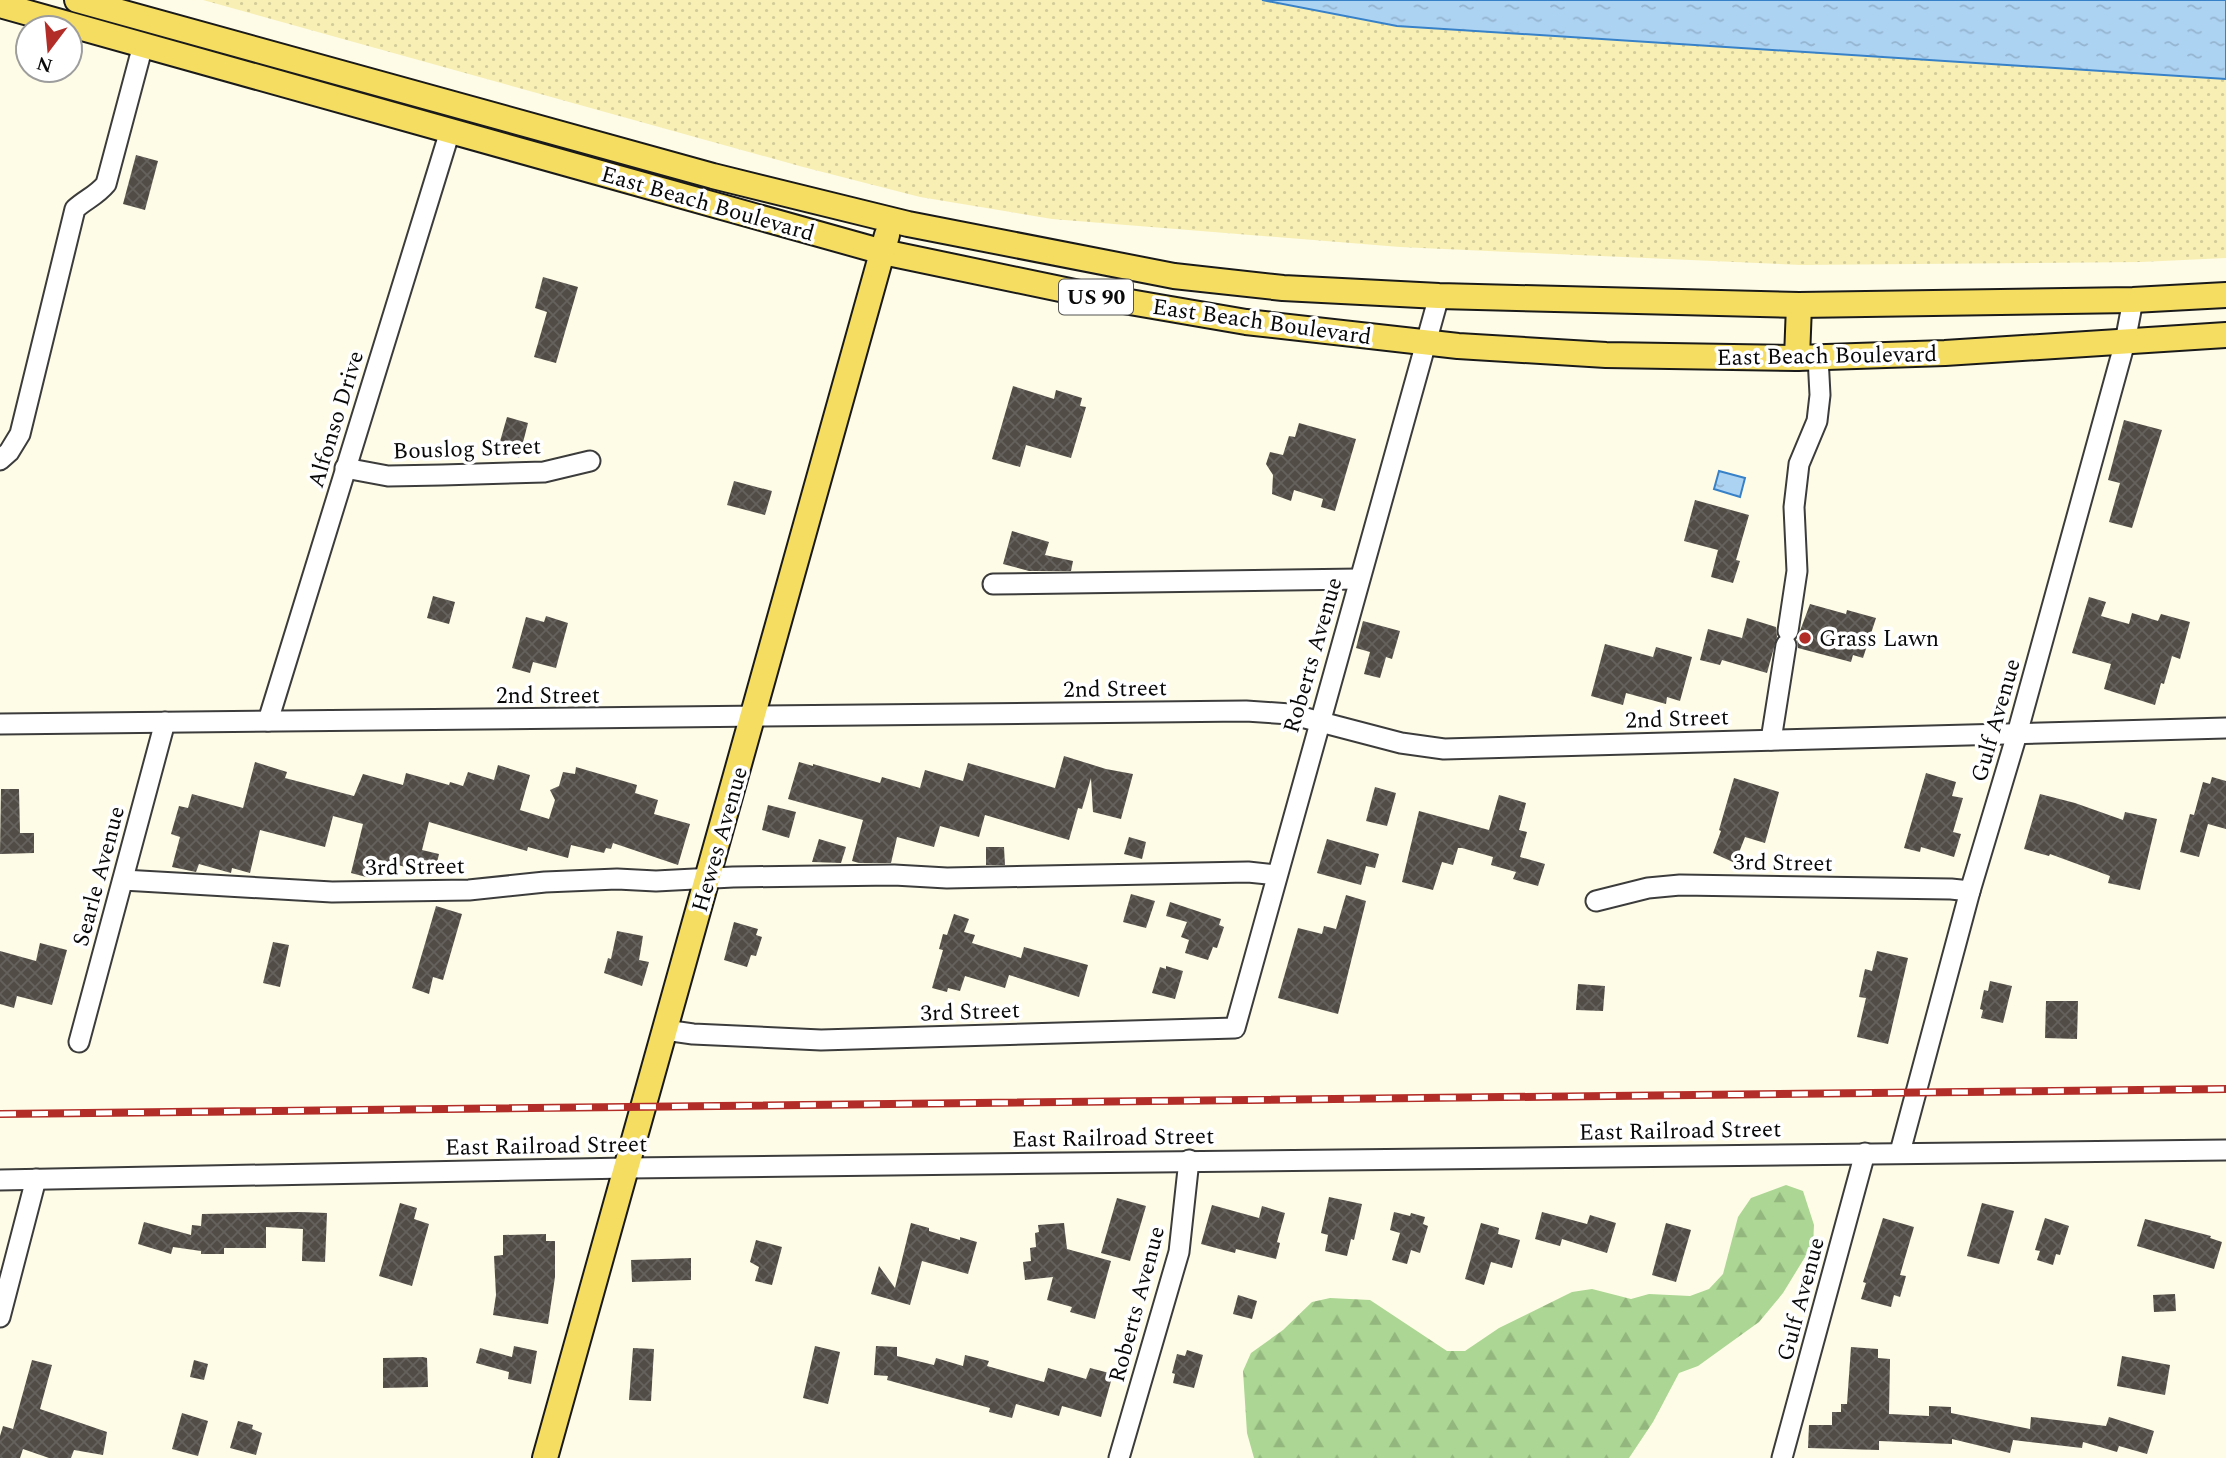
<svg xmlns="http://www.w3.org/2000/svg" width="2226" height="1458" viewBox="0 0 2226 1458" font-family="Spectral,serif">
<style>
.forest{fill:url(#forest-firs)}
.sand{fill:url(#sand-dots)}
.water{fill:url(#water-ripples);stroke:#3781c8;stroke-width:2}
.building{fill:url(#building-cross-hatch)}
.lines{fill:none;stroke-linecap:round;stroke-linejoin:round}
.minor-casing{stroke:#3c3c3c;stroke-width:23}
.major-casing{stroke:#1a1a1a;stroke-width:28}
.minor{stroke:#fff;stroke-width:19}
.major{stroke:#f4dd61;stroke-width:24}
.rail-casing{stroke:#b32d28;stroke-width:8}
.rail{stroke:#fff;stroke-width:5;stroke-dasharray:16;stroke-linecap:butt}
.poi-dot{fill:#b32d28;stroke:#fff;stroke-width:2.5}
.labels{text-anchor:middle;stroke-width:7;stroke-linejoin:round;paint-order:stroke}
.shield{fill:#fff;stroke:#535353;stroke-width:2}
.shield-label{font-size:21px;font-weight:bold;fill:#090909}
.street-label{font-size:23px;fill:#090909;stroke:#fff}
.poi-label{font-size:23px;fill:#090909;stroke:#fff;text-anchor:start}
</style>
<defs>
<pattern id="forest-firs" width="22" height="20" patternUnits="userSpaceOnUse" patternTransform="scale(1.75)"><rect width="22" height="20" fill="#abd693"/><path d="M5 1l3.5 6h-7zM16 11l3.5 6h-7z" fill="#92b67d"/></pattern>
<pattern id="sand-dots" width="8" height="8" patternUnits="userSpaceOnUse" patternTransform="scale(1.75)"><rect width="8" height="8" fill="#f8efb5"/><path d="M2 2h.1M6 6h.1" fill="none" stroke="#d3cc9a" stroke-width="1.8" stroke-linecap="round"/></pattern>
<pattern id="water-ripples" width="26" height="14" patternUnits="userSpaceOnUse" patternTransform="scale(1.75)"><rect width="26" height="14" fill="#add3f3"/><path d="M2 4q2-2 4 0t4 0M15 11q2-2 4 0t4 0" fill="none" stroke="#94b4cf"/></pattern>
<pattern id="building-cross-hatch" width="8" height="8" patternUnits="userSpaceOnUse" patternTransform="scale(1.75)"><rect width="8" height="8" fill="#514c46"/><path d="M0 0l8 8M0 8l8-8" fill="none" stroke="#65615c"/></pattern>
</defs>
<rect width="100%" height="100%" fill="#fefce6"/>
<path class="forest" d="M1786,1185L1803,1191L1814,1225L1813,1244L1783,1293L1759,1322L1698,1366L1679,1373L1653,1422L1629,1458H1254L1247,1433L1243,1371L1251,1353L1283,1330L1312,1302L1330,1298L1370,1300L1447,1351H1465L1499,1328L1572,1292L1592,1289L1631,1299L1649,1294L1690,1296L1709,1289L1723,1274L1738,1217L1751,1198Z"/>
<path class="sand" d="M203,0H1262L1397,26L2226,79V258L2141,262L1801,265L1400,247L1052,219L920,197L803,167Z"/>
<g class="water">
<path d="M1262,0H2226V79L1397,26Z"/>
<path d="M1719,471L1745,478L1740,497L1714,489Z"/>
</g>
<g class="building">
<path d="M136,155L158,161L145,210L123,204Z"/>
<path d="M543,277L578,287L556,363L534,357L547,312L535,308Z"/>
<path d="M1013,386L1054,399L1056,390L1082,398L1080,406L1086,407L1071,458L1026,445L1020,467L992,459Z"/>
<path d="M507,417L528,423L519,458L497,452Z"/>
<path d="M2124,420L2162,430L2132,528L2109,522L2120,483L2108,480Z"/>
<path d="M1299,423L1356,439L1335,511L1321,507L1323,499L1294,490L1291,501L1272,494L1273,475L1266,464L1270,452L1283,455L1289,436L1295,437Z"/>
<path d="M734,481L772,491L765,515L727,505Z"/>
<path d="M1695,500L1749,515L1736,560L1740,561L1733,583L1711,577L1718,550L1684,541Z"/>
<path d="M1012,531L1049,542L1045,555L1073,561L1071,571H1029L1003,564Z"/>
<path d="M433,596L455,602L449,624L427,618Z"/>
<path d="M2089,597L2106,602L2101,616L2129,624L2132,613L2158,621L2161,614L2190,622L2180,659L2172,656L2164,684L2161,683L2155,705L2104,689L2111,664L2072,653Z"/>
<path d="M1810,604L1846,614L1847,610L1876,618L1863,658L1853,655L1851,662L1798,648L1797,639Z"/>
<path d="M546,616L568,623L556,668L533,662L530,673L512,668L526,617L544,622Z"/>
<path d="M1747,618L1776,627L1777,637L1767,673L1722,660L1720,665L1700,660L1708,629L1742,638Z"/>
<path d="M1363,621L1400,631L1392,659L1386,657L1380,678L1364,674L1370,652L1356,648Z"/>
<path d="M1605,644L1653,657L1656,647L1692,657L1680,701L1667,697L1666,704L1626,693L1623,705L1591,696Z"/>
<path d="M1064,756L1106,769L1133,774L1121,819L1093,812L1091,778L1082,809L1078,808L1069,840L985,815L979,837L940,826L934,847L897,837L891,863H859L852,861L863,820L788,799L799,762L813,766V764L880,783L882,777L920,788L925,770L963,781L968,763L1055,788Z"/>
<path d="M255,762L287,772L285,778L354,796L363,774L403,785L406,773L449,785L450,782L463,786L468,772L494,780L498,765L530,775L520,810L549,819L555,800L550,790L559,786L563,772L575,774L576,767L637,785L635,793L658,800L654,814L690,824L678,865L613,843L611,849L606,848L604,853L571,845L568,858L528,847L527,851L429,822L422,850L439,854L435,871L410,865L409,868L376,859L370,878L351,873L363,824L333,816L325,847L260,830L250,873L232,868L231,873L199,864L196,872L172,867L180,837L171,834L179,806L188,808L192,794L243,808Z"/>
<path d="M1926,773L1956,782L1952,796L1963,798L1953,832L1961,834L1954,857L1921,847L1920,852L1904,848Z"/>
<path d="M2212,777L2226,781V829L2208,824L2199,857L2180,852L2190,814L2194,815L2203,782L2210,784Z"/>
<path d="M1734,778L1779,792L1765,843L1745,837L1735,863L1713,853L1721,831L1719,830Z"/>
<path d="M1375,787L1396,793L1387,826L1366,821Z"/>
<path d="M1,789H19L20,833H34V853L0,854Z"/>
<path d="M2040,794L2075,803L2123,820L2125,812L2157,819L2140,890L2108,883L2110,876L2050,854L2049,856L2024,849Z"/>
<path d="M1499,795L1526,803L1519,830L1527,832L1520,857L1545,864L1538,886L1513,879L1516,872L1491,865L1493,857L1462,848H1458L1453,865L1442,862L1433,890L1402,882L1419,811L1489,830Z"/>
<path d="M768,805L796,812L789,838L762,830Z"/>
<path d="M1129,837L1146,842L1142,859L1124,854Z"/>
<path d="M819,839L846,847L841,863L812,862Z"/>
<path d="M1327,839L1379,854L1375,868L1366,866L1361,885L1317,873Z"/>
<path d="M986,847H1004L1005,865H986Z"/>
<path d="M1131,894L1155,901L1146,928L1123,922Z"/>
<path d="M1346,895L1366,901L1338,1014L1278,998L1298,928L1322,934L1324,926L1336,929Z"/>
<path d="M1170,902L1221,919L1219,925L1224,927L1217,948L1213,947L1208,960L1185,953L1189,940L1181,937L1187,922L1166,916Z"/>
<path d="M436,906L462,914L443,980L433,977L429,994L412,988Z"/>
<path d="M954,914L969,919L964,932L975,935L972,943L1021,958L1024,947L1088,965L1079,997L1009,975L1005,988L965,976L960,991L948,988L947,992L932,988L943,950L939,949L943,934L947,935Z"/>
<path d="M734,922L758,929L756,935L762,937L756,956L751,955L747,967L724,960Z"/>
<path d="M617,931L643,936L639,960L649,962L642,986L604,973L608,958L611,959Z"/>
<path d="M273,942L289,945L280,987L263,983Z"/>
<path d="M40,943L67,950L52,1005L17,996L14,1008L0,1004V951L36,961Z"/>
<path d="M1877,951L1908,958L1888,1044L1857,1037L1866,998L1859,997L1865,969L1872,971Z"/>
<path d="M1166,966L1183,971L1175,999L1152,993L1160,967L1166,969Z"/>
<path d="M1990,981L2012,986L2003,1023L1981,1018L1983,1010L1980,1009L1984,990L1988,991Z"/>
<path d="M1578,984L1605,986L1603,1011L1576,1010Z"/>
<path d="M2046,1001H2078L2077,1039L2045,1038Z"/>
<path d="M1329,1197L1362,1204L1354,1240L1351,1239L1347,1256L1325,1251L1328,1235L1321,1233Z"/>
<path d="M1117,1198L1146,1206L1130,1261L1101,1253Z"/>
<path d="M400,1203L417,1208L414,1219L429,1224L412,1286L379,1276Z"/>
<path d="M1982,1203L2014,1211L1999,1264L1967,1256Z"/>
<path d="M1212,1205L1259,1218L1262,1206L1285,1213L1277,1242L1280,1243L1276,1259L1236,1249L1235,1253L1201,1244Z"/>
<path d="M299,1212L327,1213L325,1262L302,1261L303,1229L266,1227V1248H224V1254H201V1251L173,1247L171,1254L138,1244L144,1222L191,1235L192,1225L201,1226L202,1214Z"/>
<path d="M1394,1212L1410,1216L1411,1213L1425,1217L1423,1224L1428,1226L1420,1253L1411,1250L1407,1264L1392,1260L1400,1233L1390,1230Z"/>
<path d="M1542,1212L1587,1224L1590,1215L1616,1223L1607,1253L1562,1239L1560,1246L1535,1239Z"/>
<path d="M1883,1218L1914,1227L1900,1275L1906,1276L1900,1297L1894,1295L1891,1307L1861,1299L1866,1283L1863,1282Z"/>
<path d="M2045,1218L2069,1226L2060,1255L2056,1254L2053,1265L2037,1260L2040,1251L2035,1250Z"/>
<path d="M2145,1219L2211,1236L2210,1238L2222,1242L2214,1269L2137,1246Z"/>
<path d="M911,1223L929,1228V1231L960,1240V1237L977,1242L968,1274L922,1261L910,1305L871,1294L879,1266L895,1288Z"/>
<path d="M1064,1223L1067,1249L1111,1261L1095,1319L1070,1312L1072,1307L1047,1300L1053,1277L1025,1280L1023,1262L1031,1261L1030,1248L1036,1247L1035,1233L1039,1232L1038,1225Z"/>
<path d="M1481,1223L1499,1228L1498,1234L1520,1240L1512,1268L1491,1262L1484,1285L1465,1279Z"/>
<path d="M1666,1223L1691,1230L1676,1282L1652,1275Z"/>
<path d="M546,1234V1241H555V1277L548,1324L493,1315L496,1295L494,1256L503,1255V1235Z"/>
<path d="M756,1240L782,1247L772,1285L755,1281L759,1267L750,1262Z"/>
<path d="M691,1258V1280L632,1282L631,1260Z"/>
<path d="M2175,1294L2176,1311L2154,1312L2153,1295Z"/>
<path d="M1238,1295L1257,1301L1252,1319L1233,1314Z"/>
<path d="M514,1346L537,1351L531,1384L508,1379L509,1372L476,1363L480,1348L512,1357Z"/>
<path d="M815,1346L840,1352L828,1404L803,1398Z"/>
<path d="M876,1346L897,1347V1356L934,1365L936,1358L963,1366L965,1355L989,1361L987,1366L1044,1382L1048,1368L1086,1379L1090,1368L1113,1374L1101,1417L1062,1406L1059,1416L1016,1404L1012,1418L989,1412L990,1408L887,1380L888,1376L874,1375Z"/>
<path d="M1851,1347L1878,1349V1358L1890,1359L1889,1414L1929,1416V1406L1951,1407V1413L2030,1429L2031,1417L2106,1426L2109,1417L2154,1431L2147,1454L2119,1446L2117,1452L2083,1442L2082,1448L2013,1440L2010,1453L1952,1439V1444L1879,1441V1450L1808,1448L1809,1425H1832V1412H1841V1404H1847Z"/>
<path d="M633,1348L654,1349L651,1401L629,1400Z"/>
<path d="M1187,1350L1203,1355L1194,1388L1173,1383L1175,1374L1172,1373L1177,1354L1185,1356Z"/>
<path d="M2122,1356L2170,1365L2165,1395L2117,1386Z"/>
<path d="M423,1357L427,1358L428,1387L383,1388V1358Z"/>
<path d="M32,1360L52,1365L40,1409L107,1432L103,1455L74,1450L71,1458H49L23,1449L20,1458H0V1436L3,1426L13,1429Z"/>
<path d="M194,1360L208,1364L204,1380L190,1377Z"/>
<path d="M182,1413L208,1421L198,1456L172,1449Z"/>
<path d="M238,1421L253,1425L252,1429L262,1433L256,1455L230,1448Z"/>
</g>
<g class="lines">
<g class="minor-casing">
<g id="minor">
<path d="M0,460L9,452L20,434L75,209C86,199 96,196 106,184L143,45"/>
<path d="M345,468L388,476L442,475L544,472L590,461"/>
<path d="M993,584L1359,579"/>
<path d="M1788,631L1797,571L1794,507L1799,464L1817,421L1820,395L1818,357"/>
<path d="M268,721L450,131"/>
<path d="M0,724L1246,711L1290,714L1401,743L1444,749L2226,728"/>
<path d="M1771,740L1786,645"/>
<path d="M123,880L332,892L469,890L545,882L617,879L656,881L733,877L894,875L947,878L1248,872L1277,875"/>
<path d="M1596,901L1648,888L1680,885L1951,889L1970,891"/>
<path d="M665,1030L693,1034L821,1040L1235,1028L1439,296"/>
<path d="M79,1042L165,722"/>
<path d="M1900,1152L1970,891L2017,734L2125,342L2133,300"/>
<path d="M0,1180L627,1168L2226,1150"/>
<path d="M0,1317L36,1179"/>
<path d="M1119,1458L1179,1252L1189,1160"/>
<path d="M1782,1458L1865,1153"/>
</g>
</g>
<g class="major-casing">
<g id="major">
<path d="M77,0L713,176L908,224L1174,276L1283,288L1439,296L1799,305L2133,300L2226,295"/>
<path d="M0,5L883,252L1089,295L1246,322L1458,346L1606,355L1797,358L1945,353L2226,335"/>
<path d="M1797,358L1799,305"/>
<path d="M545,1458L887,235"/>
</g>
</g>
<use href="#minor" class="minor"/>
<use href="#major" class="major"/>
<g class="rail-casing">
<path id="rail" d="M0,1114L2226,1089"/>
</g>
<use href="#rail" class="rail"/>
</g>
<circle class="poi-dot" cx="1805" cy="638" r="7"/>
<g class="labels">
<rect class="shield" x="1059" y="279.5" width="74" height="35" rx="5"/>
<g class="shield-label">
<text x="1096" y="304">US 90</text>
</g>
<g class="street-label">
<text transform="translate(708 203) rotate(16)" y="8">East Beach Boulevard</text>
<text transform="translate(1262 321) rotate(8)" y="8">East Beach Boulevard</text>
<text transform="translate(1827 355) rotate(-1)" y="8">East Beach Boulevard</text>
<text transform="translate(335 419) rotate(-73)" y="8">Alfonso Drive</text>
<text transform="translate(467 448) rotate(-2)" y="8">Bouslog Street</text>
<text transform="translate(1312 655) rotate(-74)" y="8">Roberts Avenue</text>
<text transform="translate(1115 688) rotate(-1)" y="8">2nd Street</text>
<text x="548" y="703">2nd Street</text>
<text transform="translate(1677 718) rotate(-2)" y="8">2nd Street</text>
<text transform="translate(1995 720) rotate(-74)" y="8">Gulf Avenue</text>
<text transform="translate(719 839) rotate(-74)" y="8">Hewes Avenue</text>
<text transform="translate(1783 862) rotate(1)" y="8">3rd Street</text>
<text transform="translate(415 866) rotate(-1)" y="8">3rd Street</text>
<text transform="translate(98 876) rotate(-75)" y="8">Searle Avenue</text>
<text transform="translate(970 1011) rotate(-2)" y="8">3rd Street</text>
<text transform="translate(1680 1130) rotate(-1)" y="8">East Railroad Street</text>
<text transform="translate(1113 1137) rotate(-1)" y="8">East Railroad Street</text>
<text transform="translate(546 1145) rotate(-1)" y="8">East Railroad Street</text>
<text transform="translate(1800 1299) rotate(-75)" y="8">Gulf Avenue</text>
<text transform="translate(1136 1304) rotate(-75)" y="8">Roberts Avenue</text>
</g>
<g class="poi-label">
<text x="1819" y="646">Grass Lawn</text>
</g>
</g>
<g transform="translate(49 49) rotate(196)"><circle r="33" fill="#ffffff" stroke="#9d9d9d" stroke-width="2"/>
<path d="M0-5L12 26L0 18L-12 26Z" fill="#b32d28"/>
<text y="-10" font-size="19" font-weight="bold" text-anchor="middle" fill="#090909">N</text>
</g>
</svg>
